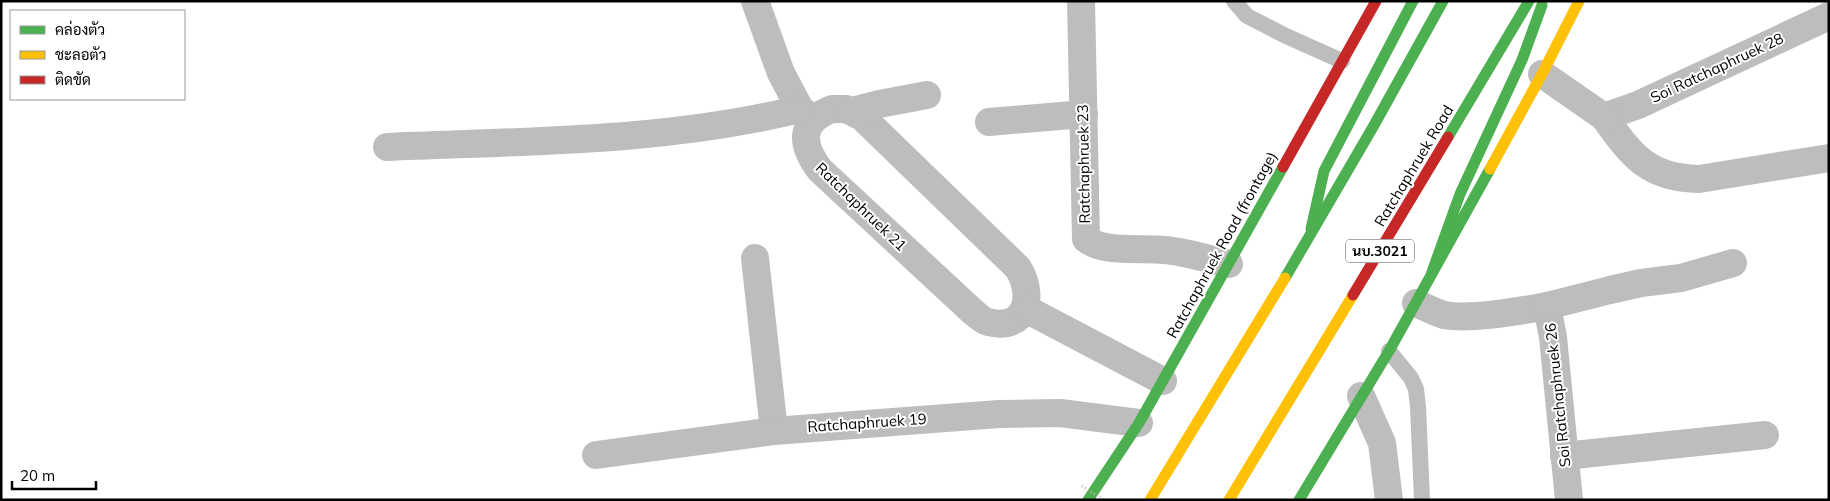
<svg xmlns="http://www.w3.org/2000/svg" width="1830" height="501" viewBox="0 0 1830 501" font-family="Mulish,Sarabun,sans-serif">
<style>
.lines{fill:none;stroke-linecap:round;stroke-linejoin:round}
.lane{stroke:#bdbdbd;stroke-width:16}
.street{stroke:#bdbdbd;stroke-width:28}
.fast{stroke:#4caf50;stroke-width:11}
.slow{stroke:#ffc107;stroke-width:11}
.jam{stroke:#c62828;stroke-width:11}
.path-bridge{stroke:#b8b8b8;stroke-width:3;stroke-dasharray:1 2.5;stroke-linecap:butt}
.labels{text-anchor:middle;stroke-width:4;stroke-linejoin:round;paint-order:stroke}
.shield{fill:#fff;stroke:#4c4c4c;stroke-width:1}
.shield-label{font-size:14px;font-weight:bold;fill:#000}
.street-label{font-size:15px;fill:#000;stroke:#fff}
</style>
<rect width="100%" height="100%" fill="#fff"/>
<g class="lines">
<g class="lane">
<path d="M1234,1L1247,16L1286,36L1342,61"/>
<path d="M1389,351L1411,378L1416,389L1418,407L1422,500"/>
</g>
<g class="street">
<path d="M755,1L781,73L800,109L813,119"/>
<path d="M1081,1L1086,239C1105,254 1141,247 1165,250C1187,252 1208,259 1229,264"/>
<path d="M1829,16L1638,105L1604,117C1632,156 1648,178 1699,179L1829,158"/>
<path d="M1542,74L1604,117"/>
<path d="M832,109H846L862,117L1018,268C1035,295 1027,332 988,322C983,321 977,315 972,311L820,170C801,145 798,122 832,109Z"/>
<path d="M852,111L879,104L927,95"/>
<path d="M989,122L1084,114"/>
<path d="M387,147C526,141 666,142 800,109"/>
<path d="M755,258L774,431"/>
<path d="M1416,303C1425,307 1434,312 1444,315C1470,320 1521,311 1547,306L1553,337L1569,500"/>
<path d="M1547,306L1610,290L1641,283L1681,278L1733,263"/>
<path d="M1026,309L1163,381"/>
<path d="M1361,396L1382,443L1389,500"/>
<path d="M596,455L774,431L999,414L1060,413L1139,423"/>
<path d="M1564,456L1765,435"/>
</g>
<g class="fast">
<path d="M1448,137L1529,1"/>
<path d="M1311,229L1324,171L1413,1"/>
<path d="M1432,272L1460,194L1522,60L1542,5"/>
<path d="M1285,278L1373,127L1443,1"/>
<path d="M1088,500L1139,423L1283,167"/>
<path d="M1299,500L1389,351L1490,169"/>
</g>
<g class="slow">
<path d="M1490,169L1542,74L1579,1"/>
<path d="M1150,500L1285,278"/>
<path d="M1229,500L1353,295"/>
</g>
<g class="jam">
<path d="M1283,167L1376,1"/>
<path d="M1353,295L1448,137"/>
</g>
<path class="path-bridge" d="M1082,486L1104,500"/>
</g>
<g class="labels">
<rect class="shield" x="1346" y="239.5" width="68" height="23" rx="4"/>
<g class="shield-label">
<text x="1380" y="256">นบ.3021</text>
</g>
<g class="street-label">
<text transform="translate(1717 68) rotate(-25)" y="5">Soi Ratchaphruek 28</text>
<text transform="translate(1084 164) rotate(-91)" y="5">Ratchaphruek 23</text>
<text transform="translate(1414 166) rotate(-59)" y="5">Ratchaphruek Road</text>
<text transform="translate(861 207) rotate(44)" y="5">Ratchaphruek 21</text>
<text transform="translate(1222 245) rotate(-61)" y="5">Ratchaphruek Road (frontage)</text>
<text transform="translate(1558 395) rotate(-96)" y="5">Soi Ratchaphruek 26</text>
<text transform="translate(867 423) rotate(-4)" y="5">Ratchaphruek 19</text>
</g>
</g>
<rect width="1830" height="501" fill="none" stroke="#000000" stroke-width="5"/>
<rect x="10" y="10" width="175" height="90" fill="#ffffff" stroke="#999999"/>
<rect x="20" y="26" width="25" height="8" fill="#4caf50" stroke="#999999"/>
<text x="55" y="35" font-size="15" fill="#000000">คล่องตัว</text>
<rect x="20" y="51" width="25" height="8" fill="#ffc107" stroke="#999999"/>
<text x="55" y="60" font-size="15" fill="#000000">ชะลอตัว</text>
<rect x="20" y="76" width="25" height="8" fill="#c62828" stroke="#999999"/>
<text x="55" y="85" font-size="15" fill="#000000">ติดขัด</text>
<path d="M12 481v8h84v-8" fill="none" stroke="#000000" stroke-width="2.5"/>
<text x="20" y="481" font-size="15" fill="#000000" stroke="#ffffff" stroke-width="4" paint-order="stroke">20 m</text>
</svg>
